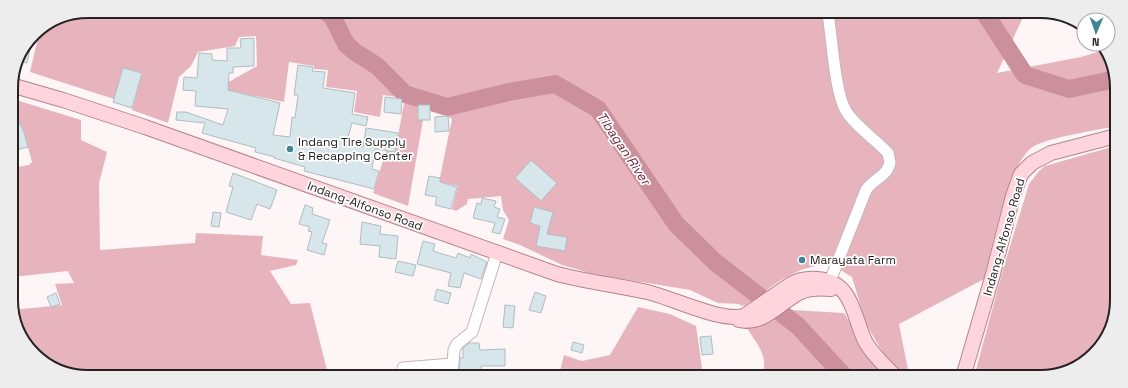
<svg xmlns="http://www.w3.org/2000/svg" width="1128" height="388" viewBox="0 0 1128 388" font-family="'Space Grotesk',sans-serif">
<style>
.green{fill:#e7b4be}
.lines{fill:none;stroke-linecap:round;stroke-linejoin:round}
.river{stroke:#cc909d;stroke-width:18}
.building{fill:#d7e6ea;stroke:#aebdc1}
.minor-casing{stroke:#c5b6b8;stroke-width:13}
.major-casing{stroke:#b3848d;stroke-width:16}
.minor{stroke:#fff;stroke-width:11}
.major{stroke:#ffd5dd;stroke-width:14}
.poi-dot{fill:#408393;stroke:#fff;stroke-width:1.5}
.labels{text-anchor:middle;stroke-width:3.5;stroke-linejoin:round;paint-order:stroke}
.poi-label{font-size:12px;fill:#272122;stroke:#fff;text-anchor:start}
.street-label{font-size:12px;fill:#272122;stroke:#fff}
.water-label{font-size:13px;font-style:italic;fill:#6e263b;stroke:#fff}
.rim{fill:none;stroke:#272122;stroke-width:2}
</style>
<rect width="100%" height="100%" fill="#fef5f6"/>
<g class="green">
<path d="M88,11L1024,15L997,73L1081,57L1104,50L1116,78V126C1093,131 1057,136 1036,145C1009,157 992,250 984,279L899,324L909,375L901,376L886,358L866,324L852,277C846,274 837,266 830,265C798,263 770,288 746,305L741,306L739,304L718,303L690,290L593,274L562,265L520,245L503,239L509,220L503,210L501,196L468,199L467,204L456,211L452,209L458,186L439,182L452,119L425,101L418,105V119L423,120L408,206L373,193L386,151L395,152L405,98L383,95L380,117L354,112L357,91L326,87L328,70L314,69V66L289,62L284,102L226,90L227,83L257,66L256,36L239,37L235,46L198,52L191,66L179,77L168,123L132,110L142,73L123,68L114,99L30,72L40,29Z"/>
<path d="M13,99L81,120V140L107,152L99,183L100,250L195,243L196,233L263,236L261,255L298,260L296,265L270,271L291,304L310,303L328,374L64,373L30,351L12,314V310L62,305L55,284L74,283L68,271L12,277V168L29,165L32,162L24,132L11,106Z"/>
<path d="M1115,146L1113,324L1087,361L1044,377H974L1004,266L1029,184L1039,171L1045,166Z"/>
<path d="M638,307L670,314L696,326L703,375H559L564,355L582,361L610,355Z"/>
<path d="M792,310L844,313L874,363L888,376H762C770,354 754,342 745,324L780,313L785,316Z"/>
</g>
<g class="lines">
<g class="river">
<path d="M326,12L332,16L346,44L355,52L377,66L405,94L447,107L509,92L555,84L598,109L676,224L715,262L798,326L844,376"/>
<path d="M986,15L1025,75L1069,89L1116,79"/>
</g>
</g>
<g class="building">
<path d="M33,36L27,63L17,60L19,54Z"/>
<path d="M254,38V66L233,67V73H229L228,90L280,103L273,135L290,137L292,117L295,118L298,95H294L298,65L313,67L312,71L325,72L323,88L355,93L352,114L368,117L366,126L352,123L346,144L363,147L366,128L398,133L395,152L375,149L372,169L379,171L374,189L304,171L305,167L274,158L275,157L255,152L256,148L202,133L205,123L176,120L177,112H186L223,125L228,109L195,106L196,91L183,90L184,77L197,78L199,53L212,54V60L227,61V48H241L240,39Z"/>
<path d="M123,68L142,73L132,108L113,102Z"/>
<path d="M385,97L402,99L401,114L384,112Z"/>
<rect x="418" y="105" width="12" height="15"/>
<path d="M11,106L24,132L28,147L12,151Z"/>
<path d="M448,116L449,131L435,132V117Z"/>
<path d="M531,160L557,183L541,201L515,178Z"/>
<path d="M233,173L277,190L270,209L257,204L251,220L226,212L233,187L229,186Z"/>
<path d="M429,176L440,178V182L457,187L451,209L435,205L437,197L425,195Z"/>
<path d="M482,198L496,201L494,207L500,209L497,217L505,219L500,234L492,232L495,223L473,218L477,203L481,204Z"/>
<path d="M305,205L313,208L312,214L330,220L322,243L327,244L324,255L307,250L312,232L308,231L310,227L299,224Z"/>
<path d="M534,207L553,212L547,234L567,237L565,251L536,246L540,226L530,223Z"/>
<path d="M213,212L221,213L219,227L211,226Z"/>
<path d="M362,222L381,226L380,234L398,236L396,259L379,257L380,246L360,244Z"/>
<path d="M423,241L435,244L433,251L456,258L458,253L470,258L471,254L487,262L481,279L464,273L460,288L448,286L451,273L417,264Z"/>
<path d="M398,261L416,265L413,276L395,272Z"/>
<path d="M437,289L451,293L448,304L434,300Z"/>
<path d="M535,292L546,296L541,313L529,310Z"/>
<path d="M56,293L60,304L51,307L47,297Z"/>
<path d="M505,305L515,306L513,328L503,327Z"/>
<path d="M711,336L713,354L702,355L700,337Z"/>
<path d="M573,342L584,345L582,353L571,350Z"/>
<path d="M469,343H479L480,350L505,349V366H481L482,375H465L464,371H459L460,358H463V348Z"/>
</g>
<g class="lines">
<g class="minor-casing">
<g id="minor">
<path d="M828,14C832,37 835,94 846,111C856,127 875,139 888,153L890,162C888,176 873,179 866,190L830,281"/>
<path d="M405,374L403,368L452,364"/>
<path d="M452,375L454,350L457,344L472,332L497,253"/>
</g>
</g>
<g class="major-casing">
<g id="major">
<path d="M11,85L63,100L145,127L557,274C587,282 617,285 647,292C673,298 720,322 744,316L791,284C800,279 809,278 818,279C853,282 853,316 865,341C872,354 884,365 895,376"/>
<path d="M739,320C765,326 781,300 803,291C812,288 821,288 831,289"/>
<path d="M963,377L992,278L1013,196L1021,174L1032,163L1051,153L1116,136"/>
</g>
</g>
<use href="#minor" class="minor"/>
<use href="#major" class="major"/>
</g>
<g class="poi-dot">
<circle cx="290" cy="149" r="4"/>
<circle cx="802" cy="260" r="4"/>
</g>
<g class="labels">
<g class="poi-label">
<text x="298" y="146">Indang Tire Supply<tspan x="298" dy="14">&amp; Recapping Center</tspan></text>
<text x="810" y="264">Marayata Farm</text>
</g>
<g class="street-label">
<text transform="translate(365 206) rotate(20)" y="4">Indang-Alfonso Road</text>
<text transform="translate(1004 237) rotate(-74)" y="4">Indang-Alfonso Road</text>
</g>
<g class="water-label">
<text transform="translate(624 148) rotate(56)" y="5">Tibagan River</text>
</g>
</g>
<path d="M0 0H1128V388H0ZM88 18H1040A70 70 0 0 1 1110 88V300A70 70 0 0 1 1040 370H88A70 70 0 0 1 18 300V88A70 70 0 0 1 88 18Z" fill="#eeeded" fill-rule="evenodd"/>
<path class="rim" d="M88 18H1040A70 70 0 0 1 1110 88V300A70 70 0 0 1 1040 370H88A70 70 0 0 1 18 300V88A70 70 0 0 1 88 18Z"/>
<g transform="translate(1096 32) rotate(182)"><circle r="19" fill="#ffffff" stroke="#a9a6a7"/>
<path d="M0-3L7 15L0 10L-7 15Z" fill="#408393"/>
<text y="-6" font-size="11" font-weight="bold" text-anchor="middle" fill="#272122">N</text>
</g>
</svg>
